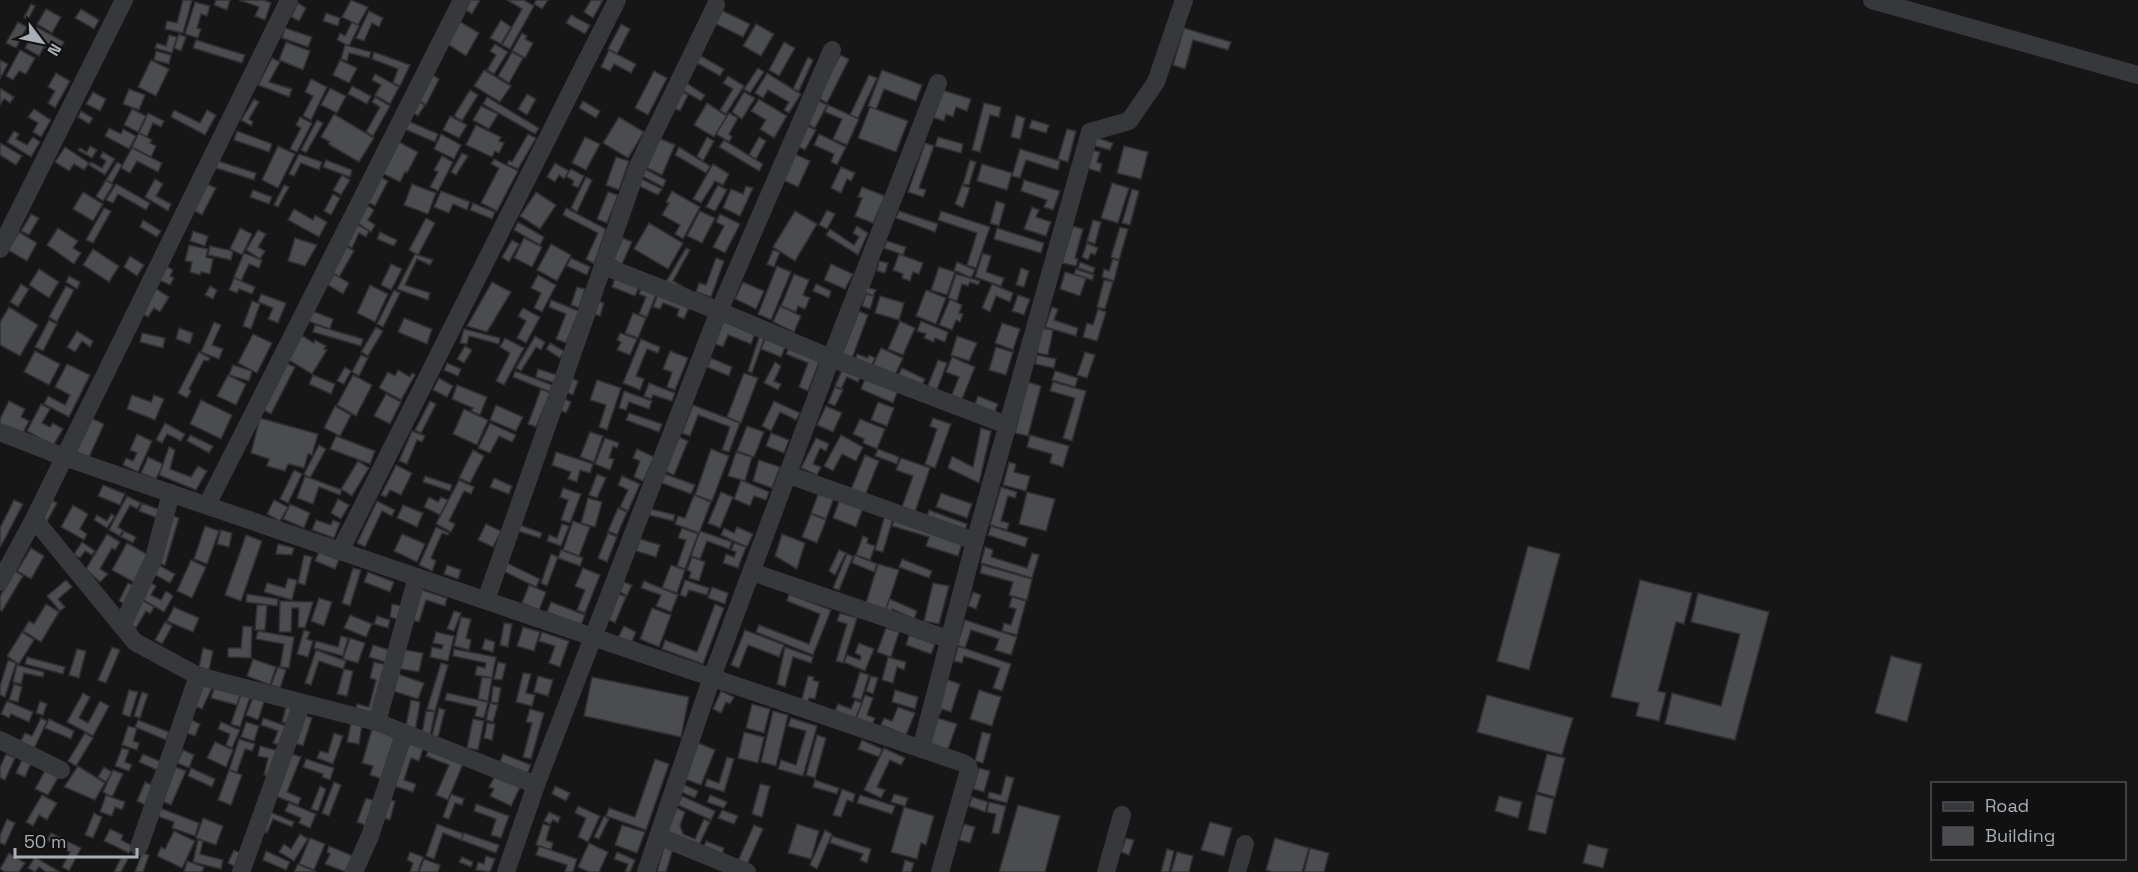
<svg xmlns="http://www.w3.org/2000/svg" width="2138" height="872" viewBox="0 0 2138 872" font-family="'Space Grotesk',sans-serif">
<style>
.building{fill:#4a4c4f;stroke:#303033;stroke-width:1.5}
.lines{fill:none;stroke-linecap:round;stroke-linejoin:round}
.minor{stroke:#37383c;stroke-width:18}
</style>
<rect width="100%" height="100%" fill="#161617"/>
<g class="building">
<path d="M183,0H192L183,33L165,29L167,21L177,23Z"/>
<path d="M216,0H230L227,10L214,5Z"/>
<path d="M239,0H264L271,3L265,20L255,16L259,7Z"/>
<path d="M351,0L368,7L358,25L342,17Z"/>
<path d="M469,0H480L472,14L464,9Z"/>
<path d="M507,0H524L534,6L510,49L502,45L522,9Z"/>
<path d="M536,0H548L542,9L534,4Z"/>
<path d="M591,0H603L593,18L584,12Z"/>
<path d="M195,2L210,6L207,16L201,14L197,28L201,29L198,38L185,34Z"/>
<path d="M298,3L306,8L299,21L291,17Z"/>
<path d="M31,4L35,6L28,20L24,17Z"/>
<path d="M46,9L61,17L52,33L37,24Z"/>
<path d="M81,9L99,20L94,29L75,18Z"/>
<path d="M719,9L750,24L743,37L712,22Z"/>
<path d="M369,11L383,18L379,27L372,23L364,41L356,38Z"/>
<path d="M326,13L340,18L338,26L323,21Z"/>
<path d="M571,15L590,25L585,34L566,23Z"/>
<path d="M501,20L511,27L501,44L490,38Z"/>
<path d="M459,21L479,33L466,56L446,43Z"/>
<path d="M18,22L27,27L16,48L6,43Z"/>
<path d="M352,22L359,26L349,46L337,40L340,33L345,36Z"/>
<path d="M621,24L630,29L617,54L608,49Z"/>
<path d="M756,24L774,34L761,56L743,46Z"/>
<path d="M37,27L64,42L57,54L44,47L39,56L25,48Z"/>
<path d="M285,28L312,37L308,47L282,38Z"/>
<path d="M1184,28L1231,42L1228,50L1193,40L1185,69L1173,65Z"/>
<path d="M522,33L527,36L525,39L533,43L525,58L512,51Z"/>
<path d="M179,34L186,37L181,51L174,48Z"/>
<path d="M169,35L177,37L172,53L155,48L157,43L166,46Z"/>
<path d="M196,40L245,55L242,63L193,48Z"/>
<path d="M286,42L310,51L303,70L279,60Z"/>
<path d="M784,42L795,48L779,76L769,70Z"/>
<path d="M495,44L508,52L494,74L487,70L496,55L490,51Z"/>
<path d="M345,45L371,52L369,58L349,53L347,61L341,59Z"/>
<path d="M20,50L35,58L26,74L19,71L13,80L6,76Z"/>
<path d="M609,50L636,64L631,73L614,64L610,71L601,67Z"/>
<path d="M156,51L171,55L169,64L154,60Z"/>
<path d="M374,52L410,65L400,86L393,83L398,69L372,59Z"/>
<path d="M512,52L523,58L509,83L498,76Z"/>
<path d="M699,55L724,69L720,76L695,62Z"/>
<path d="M840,55L849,59L827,103L818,98Z"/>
<path d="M808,57L813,60L799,91L793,89Z"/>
<path d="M272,58L280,62L269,82L292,89L289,97L258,85Z"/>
<path d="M0,60L8,64L0,79Z"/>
<path d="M151,60L169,69L156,96L138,87Z"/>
<path d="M340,60L357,68L349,83L333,75Z"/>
<path d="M758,68L764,72L750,93L744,89Z"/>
<path d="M484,70L511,86L500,102L474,86Z"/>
<path d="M882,70L922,85L916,101L884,89L876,110L868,106Z"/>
<path d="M654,71L667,78L648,115L635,108Z"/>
<path d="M56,73L70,81L55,108L48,103L55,91L48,87Z"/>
<path d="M767,73L801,94L789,113L784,110L789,102L768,90L763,98L755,93Z"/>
<path d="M375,74L399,87L390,104L375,95L381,85L372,80Z"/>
<path d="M431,74L439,79L426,105L418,100Z"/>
<path d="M869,75L877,78L858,118L850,115Z"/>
<path d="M728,76L744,86L726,114L720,110L733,89L723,83Z"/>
<path d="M311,79L327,87L311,120L303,116L313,96L305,92Z"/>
<path d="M685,82L705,95L701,101L680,89Z"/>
<path d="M352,86L371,96L367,104L348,94Z"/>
<path d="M0,88L14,97L10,103L4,99L0,105Z"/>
<path d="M330,88L346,96L337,113L321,105Z"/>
<path d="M129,89L145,95L139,110L123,104Z"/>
<path d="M470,90L478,95L462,121L454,116Z"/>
<path d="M942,90L971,99L967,111L956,107L953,117L946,114L944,121L932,117Z"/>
<path d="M93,92L106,99L100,111L86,104Z"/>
<path d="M682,92L688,95L680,111L673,108Z"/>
<path d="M744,92L755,98L742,119L732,112Z"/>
<path d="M527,94L536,99L527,115L518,109Z"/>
<path d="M375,97L390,106L373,136L366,132L380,107L372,102Z"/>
<path d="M487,97L539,128L535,134L483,104Z"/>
<path d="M254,99L259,102L249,119L253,122L251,126L241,120Z"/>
<path d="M759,99L787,116L774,138L760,129L766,120L751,111Z"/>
<path d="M817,100L827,105L815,128L805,123Z"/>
<path d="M418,101L425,105L418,116L412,112Z"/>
<path d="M583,101L600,111L596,118L579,108Z"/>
<path d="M707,103L727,116L714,137L694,125Z"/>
<path d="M984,103L1001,107L999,117L990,115L980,152L972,150Z"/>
<path d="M828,105L859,119L847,145L833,139L842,119L825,112Z"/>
<path d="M481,106L498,114L489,129L473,120Z"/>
<path d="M870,107L908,121L896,152L858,138Z"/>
<path d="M34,109L51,120L41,137L33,132L38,123L28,117Z"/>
<path d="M132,109L146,116L138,132L124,125Z"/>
<path d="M174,110L200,123L207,110L216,115L205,135L171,117Z"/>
<path d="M81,111L93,118L89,124L78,117Z"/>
<path d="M148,113L164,121L161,127L153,123L147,137L139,133Z"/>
<path d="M729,113L738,118L729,134L732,137L729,142L716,134Z"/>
<path d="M334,114L374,138L359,162L328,144L330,142L321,137Z"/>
<path d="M1016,115L1025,118L1020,139L1011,137Z"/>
<path d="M450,116L467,125L459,138L443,130Z"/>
<path d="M300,117L312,123L297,152L290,149L301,128L296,125Z"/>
<path d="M619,117L644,132L628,158L603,143Z"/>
<path d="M317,120L323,123L306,153L301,150Z"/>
<path d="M406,120L438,134L435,142L402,128Z"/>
<path d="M1032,120L1049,125L1046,133L1029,128Z"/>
<path d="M476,125L501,137L499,141L504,143L499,153L495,151L492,157L466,145Z"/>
<path d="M805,125L816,130L805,150L795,145Z"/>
<path d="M109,128L121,134L123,129L136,136L129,149L105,136Z"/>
<path d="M1067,129L1076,131L1068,162L1058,159Z"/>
<path d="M14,131L19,134L16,139L27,145L33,137L40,142L31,157L7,142Z"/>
<path d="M237,131L272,144L269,152L234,140Z"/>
<path d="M139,133L152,140L150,143L156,146L151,157L132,147Z"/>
<path d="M441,134L461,145L454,159L434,149Z"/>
<path d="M528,134L536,138L518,169L507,164L509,160L512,162Z"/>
<path d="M819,134L846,147L837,165L831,162L834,154L814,145Z"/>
<path d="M585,137L600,144L586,170L572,163Z"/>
<path d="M707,137L714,141L703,161L697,156Z"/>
<path d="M759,137L766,141L756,159L749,155Z"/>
<path d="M938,137L963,144L961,153L935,146Z"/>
<path d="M1094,137L1113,143L1110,150L1092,145Z"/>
<path d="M659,138L675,145L662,175L647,168Z"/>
<path d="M724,140L763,164L759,171L719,147Z"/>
<path d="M397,141L418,152L407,173L405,172L400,182L380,172Z"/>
<path d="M0,143L22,156L16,165L0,155Z"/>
<path d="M925,143L934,146L919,188L926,190L923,197L908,192Z"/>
<path d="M90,146L97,150L92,158L78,150L80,148L87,152Z"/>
<path d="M278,146L295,154L278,188L262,180Z"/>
<path d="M1124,146L1148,152L1141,179L1117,173Z"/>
<path d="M65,147L89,163L84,170L74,164L69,171L55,162Z"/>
<path d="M679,147L710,166L706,173L675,155Z"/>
<path d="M132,148L162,163L158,172L137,161L130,173L121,168Z"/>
<path d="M1020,149L1060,161L1058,170L1026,160L1020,178L1012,176Z"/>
<path d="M1092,150L1100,152L1097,162L1102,164L1100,172L1086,168Z"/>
<path d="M103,152L115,159L105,175L89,165L91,162L102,168L106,161L100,157Z"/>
<path d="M462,153L468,156L456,175L451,172Z"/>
<path d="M299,154L322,162L319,170L301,163L294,176L289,174Z"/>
<path d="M795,154L810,161L798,187L783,180Z"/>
<path d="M442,156L453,162L438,191L430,187L438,172L434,170Z"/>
<path d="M616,157L629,161L619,190L606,185Z"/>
<path d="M494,159L518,171L497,211L481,203L499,168L491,164Z"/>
<path d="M326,160L352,170L350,177L323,167Z"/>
<path d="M970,160L976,162L969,185L963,184Z"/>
<path d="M218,161L256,173L254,180L216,168Z"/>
<path d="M117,162L122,165L112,183L106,180Z"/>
<path d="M555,163L569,171L564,179L559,175L555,182L547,177Z"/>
<path d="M713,164L729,174L723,185L715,181L701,203L693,199Z"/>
<path d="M982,164L1012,173L1007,190L977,181Z"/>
<path d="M841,167L855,173L851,181L847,179L841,193L831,188Z"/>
<path d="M643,168L666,180L663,187L640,175Z"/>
<path d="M571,169L584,176L578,188L572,185L574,181L566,176Z"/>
<path d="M342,175L350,180L341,195L333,190Z"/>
<path d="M379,176L388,181L375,206L365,201Z"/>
<path d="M586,177L592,180L577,212L571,208Z"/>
<path d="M640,178L662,189L658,195L637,185Z"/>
<path d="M155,179L163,184L156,196L171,204L168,211L145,197Z"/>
<path d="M106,180L113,185L103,201L96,196Z"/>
<path d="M1024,180L1060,191L1053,210L1044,207L1047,200L1021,191Z"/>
<path d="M205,183L216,188L202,215L191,209Z"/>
<path d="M1112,183L1129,188L1118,223L1101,218Z"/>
<path d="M116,184L150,203L146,210L118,194L113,203L106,200Z"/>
<path d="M412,184L436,193L428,214L404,205Z"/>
<path d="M284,185L289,187L278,207L274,205Z"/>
<path d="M718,185L727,190L715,211L706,207Z"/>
<path d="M962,185L970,188L963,208L955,204Z"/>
<path d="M746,186L753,188L740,216L723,208L731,189L743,194Z"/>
<path d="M862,187L885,196L873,223L855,216L862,198L858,197Z"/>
<path d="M1132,189L1139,191L1130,225L1122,223Z"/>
<path d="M253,190L272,197L269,204L250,197Z"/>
<path d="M441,191L470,202L467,210L453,204L449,213L434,207Z"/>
<path d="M672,191L700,207L683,239L675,234L680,225L662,215L669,203L666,202Z"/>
<path d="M83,192L103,204L93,221L73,209Z"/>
<path d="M536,192L556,205L540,229L520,216Z"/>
<path d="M608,192L618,195L607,223L597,219Z"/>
<path d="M333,194L340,198L331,215L324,211Z"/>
<path d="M996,201L1005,204L999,226L990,223Z"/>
<path d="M473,203L495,212L492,219L470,210Z"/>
<path d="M367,205L374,210L368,220L375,225L371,232L356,222Z"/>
<path d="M1032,207L1039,210L1036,217L1051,222L1046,236L1024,229Z"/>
<path d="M104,208L111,211L93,243L86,240Z"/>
<path d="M566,208L606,229L594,264L586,259L598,233L563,215Z"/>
<path d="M294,209L313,220L315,215L327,222L319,237L288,220Z"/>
<path d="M827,210L835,214L827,229L819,225Z"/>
<path d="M700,211L715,218L702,243L687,236Z"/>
<path d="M795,211L817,224L795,261L773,247Z"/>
<path d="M899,211L938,224L935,232L896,218Z"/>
<path d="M941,211L990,227L976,268L967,265L977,233L938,220Z"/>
<path d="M31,214L39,218L29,235L21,231Z"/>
<path d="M720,214L740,224L725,253L713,247L724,226L716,222Z"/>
<path d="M426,218L435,223L418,255L409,250Z"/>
<path d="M143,220L161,231L157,237L140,227Z"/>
<path d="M1093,220L1101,222L1095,244L1087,241Z"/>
<path d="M518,222L544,237L540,245L514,230Z"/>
<path d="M355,223L369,231L366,237L359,233L352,248L344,244Z"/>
<path d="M649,223L683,243L668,269L634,249Z"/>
<path d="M857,226L868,233L858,255L826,235L830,229L854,245L859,237L853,233Z"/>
<path d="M1073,226L1083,229L1075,258L1078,259L1076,266L1062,263Z"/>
<path d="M1120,227L1128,229L1119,260L1111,257Z"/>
<path d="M58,228L78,241L73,248L81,253L74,264L47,245Z"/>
<path d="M240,228L252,234L242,255L230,249Z"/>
<path d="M997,228L1044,243L1041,253L994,239Z"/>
<path d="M258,230L266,234L258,247L265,251L260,259L246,250Z"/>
<path d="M193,231L208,236L205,246L190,241Z"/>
<path d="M19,232L37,243L27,261L8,250Z"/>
<path d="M380,232L397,240L394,246L377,239Z"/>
<path d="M295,238L317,245L305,266L288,261Z"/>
<path d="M524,238L542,247L532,267L514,258Z"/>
<path d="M623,238L632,242L622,264L613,260Z"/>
<path d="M512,240L519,244L509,262L502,257Z"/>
<path d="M887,241L906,247L903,255L884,248Z"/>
<path d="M1087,243L1098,248L1095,255L1091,253L1088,260L1082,257Z"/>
<path d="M551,244L571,255L557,281L537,270Z"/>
<path d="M189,245L208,249L206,257L213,259L210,274L201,272L200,275L190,272L192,262L185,261Z"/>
<path d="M210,246L233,251L231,260L208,255Z"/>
<path d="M346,246L354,251L339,277L331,272Z"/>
<path d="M686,248L690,250L673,281L690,291L664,285Z"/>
<path d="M93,249L119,266L109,282L83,265Z"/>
<path d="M773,250L780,252L774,267L767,264Z"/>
<path d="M244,253L262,260L259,268L249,264L241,281L234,277Z"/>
<path d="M983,253L991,256L986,272L1004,278L1001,286L975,277Z"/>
<path d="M415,254L433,260L430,265L417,259L405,285L430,293L428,300L397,289Z"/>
<path d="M899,254L923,263L919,274L913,272L910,281L902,278L903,274L893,270Z"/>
<path d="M130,256L144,265L137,276L124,267Z"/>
<path d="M571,258L590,267L587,275L567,266Z"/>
<path d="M716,258L724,261L711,297L696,292L699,283L706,285Z"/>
<path d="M1113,259L1119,261L1114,281L1102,277L1104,269L1109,271Z"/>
<path d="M879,261L888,263L885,273L877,271Z"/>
<path d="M957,262L975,270L971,278L954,270Z"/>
<path d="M1080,262L1095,268L1093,273L1078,268Z"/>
<path d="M391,264L402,269L391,290L381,285Z"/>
<path d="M831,264L853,274L845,289L824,280Z"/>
<path d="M873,264L877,266L869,288L876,290L873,296L862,291Z"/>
<path d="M166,266L173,270L170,276L174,278L170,285L159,280Z"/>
<path d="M777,266L791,272L771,320L758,314Z"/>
<path d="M939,267L955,272L947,295L931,290Z"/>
<path d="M1021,268L1029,271L1024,287L1016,285Z"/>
<path d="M39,269L59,282L49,298L29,285Z"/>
<path d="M1076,269L1094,275L1092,280L1074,274Z"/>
<path d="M1065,272L1086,278L1080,296L1060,289Z"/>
<path d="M334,274L349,283L343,294L328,285Z"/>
<path d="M794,274L809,280L803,295L810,298L805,309L798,306L796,312L781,306Z"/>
<path d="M956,274L980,281L978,285L970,282L968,286L962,284L957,301L948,298Z"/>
<path d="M538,275L556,285L542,312L534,308L541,293L531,288Z"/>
<path d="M616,275L640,285L635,296L612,287Z"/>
<path d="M69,276L80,282L77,289L66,282Z"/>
<path d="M234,278L255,287L252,294L239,289L237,293L229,290Z"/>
<path d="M1104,280L1113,282L1105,309L1097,307Z"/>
<path d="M492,282L511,292L487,332L467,326Z"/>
<path d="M743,282L764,291L756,309L735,299Z"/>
<path d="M21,284L29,289L18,307L10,302Z"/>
<path d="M816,284L831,291L829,298L813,291Z"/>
<path d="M992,284L1013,293L1010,302L996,296L990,312L982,308Z"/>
<path d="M370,285L388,294L375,322L357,313Z"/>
<path d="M66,286L74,290L57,322L49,317Z"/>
<path d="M210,286L217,290L213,299L205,295Z"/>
<path d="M642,286L657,292L647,317L639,314L646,297L639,294Z"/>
<path d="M577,287L585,289L579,308L571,305Z"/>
<path d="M155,288L169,297L160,312L154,308L148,317L140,312Z"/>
<path d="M394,290L400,293L383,327L377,324Z"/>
<path d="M926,290L946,298L936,324L916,316Z"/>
<path d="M659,292L690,305L684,319L677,316L679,309L663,303L660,309L653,307Z"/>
<path d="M261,294L286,303L278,323L268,319L273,308L258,302Z"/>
<path d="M866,294L874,296L870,309L862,306Z"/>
<path d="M1018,295L1030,299L1024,315L1012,311Z"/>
<path d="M880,296L904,303L899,320L875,313Z"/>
<path d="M950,299L962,305L959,313L963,314L960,322L956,320L952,330L939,325Z"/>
<path d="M551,300L579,311L566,343L556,339L566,314L549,307Z"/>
<path d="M252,301L260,304L251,329L243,326Z"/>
<path d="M598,301L604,303L600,316L594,314Z"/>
<path d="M780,306L801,316L794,332L773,322Z"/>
<path d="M9,307L38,325L20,356L0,345V322Z"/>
<path d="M1052,307L1058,309L1054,320L1078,328L1076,336L1045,327Z"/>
<path d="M523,308L540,317L526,343L517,338L526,321L518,316Z"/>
<path d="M1098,309L1106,312L1097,341L1083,337L1087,323L1093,325Z"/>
<path d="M312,311L333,319L330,329L308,321Z"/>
<path d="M859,311L868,315L851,361L841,357Z"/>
<path d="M633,313L646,318L638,338L625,333Z"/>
<path d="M404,318L432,329L427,344L398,332Z"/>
<path d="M724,318L756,331L751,344L728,335L723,347L714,343Z"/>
<path d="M49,320L57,324L43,351L35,347Z"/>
<path d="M900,321L915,328L903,355L888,349Z"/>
<path d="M921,321L948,332L945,342L935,338L934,342L924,338L926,334L917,331Z"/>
<path d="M214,322L221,325L212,345L223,349L219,359L201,352Z"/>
<path d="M1002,323L1020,329L1013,350L995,343Z"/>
<path d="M315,325L363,339L361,346L313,332Z"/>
<path d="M376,327L383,331L368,356L361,352Z"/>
<path d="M179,328L193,333L190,344L176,339Z"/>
<path d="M1042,328L1053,330L1048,355L1037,353Z"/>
<path d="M464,329L500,338L499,344L469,336L467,344L460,343Z"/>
<path d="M77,331L93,341L90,347L82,341L75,352L67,347Z"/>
<path d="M142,333L165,338L163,348L140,342Z"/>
<path d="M620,333L637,339L630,355L617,350L621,342L617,340Z"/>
<path d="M253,334L272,343L257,373L238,363Z"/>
<path d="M760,334L765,336L752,373L748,371Z"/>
<path d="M301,335L314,343L315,340L326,346L324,349L327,350L312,374L287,359Z"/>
<path d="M767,335L787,343L781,357L761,349Z"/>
<path d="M535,336L545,342L541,350L536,347L521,371L516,368Z"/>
<path d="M957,336L977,343L969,361L951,355Z"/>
<path d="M505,338L524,348L504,385L496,381L510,353L500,347Z"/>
<path d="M641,339L660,347L658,353L647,349L636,376L644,379L640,390L623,383Z"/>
<path d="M550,343L564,351L560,358L546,349Z"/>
<path d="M790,345L821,357L808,391L799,387L808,363L786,354Z"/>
<path d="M465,346L472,350L464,363L457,359Z"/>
<path d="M996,347L1013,352L1006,375L989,370Z"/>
<path d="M881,348L903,358L895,375L873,365Z"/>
<path d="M35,351L60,364L49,385L24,372Z"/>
<path d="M670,351L688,358L675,390L667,387L672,372L663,369Z"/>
<path d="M199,352L210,358L208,361L204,360L189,389L191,391L187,398L178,393Z"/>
<path d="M1085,352L1095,355L1087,378L1077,375Z"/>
<path d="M857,354L868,358L869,355L875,358L871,367L855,360Z"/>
<path d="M361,355L368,358L359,376L352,372Z"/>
<path d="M1037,355L1056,359L1054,368L1035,364Z"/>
<path d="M952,357L975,367L962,399L952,395L959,377L946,372Z"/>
<path d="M711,358L732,367L729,376L707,367Z"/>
<path d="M938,360L947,363L936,392L927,388Z"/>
<path d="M775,362L781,366L774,381L781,384L778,390L764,383Z"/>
<path d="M286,363L295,367L271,414L262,409Z"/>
<path d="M447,363L461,369L458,376L444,370Z"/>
<path d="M67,364L90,375L69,417L44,404L48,396L65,405L70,395L55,387Z"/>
<path d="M233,365L252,371L249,381L229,375Z"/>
<path d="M844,366L862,374L858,382L847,377L841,389L835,386Z"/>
<path d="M345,367L351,371L344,384L337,381Z"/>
<path d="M902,368L925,379L920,389L897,377Z"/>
<path d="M538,369L557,375L555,383L536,377Z"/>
<path d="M398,370L410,377L412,373L415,375L401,400L379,388L388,372L395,376Z"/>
<path d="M515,371L552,385L550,392L513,377Z"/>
<path d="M1055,371L1078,378L1075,387L1052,380Z"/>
<path d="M744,373L758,378L741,423L727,417Z"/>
<path d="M867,374L899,388L893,403L861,389Z"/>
<path d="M228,375L246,384L236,405L217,396Z"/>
<path d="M313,375L335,384L331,394L309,384Z"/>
<path d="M353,375L372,385L356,416L337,405Z"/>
<path d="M439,378L453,386L447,397L433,390Z"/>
<path d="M571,378L578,381L573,395L566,392Z"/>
<path d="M597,380L621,388L607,430L599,427L606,405L590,400Z"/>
<path d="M1028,382L1041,386L1028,436L1015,433Z"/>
<path d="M1053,382L1086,391L1072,441L1063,438L1075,398L1050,391Z"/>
<path d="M649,383L675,393L672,401L653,395L651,399L644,396Z"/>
<path d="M457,385L487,397L480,415L471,411L473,408L452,399Z"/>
<path d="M835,387L843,390L835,406L828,403Z"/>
<path d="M541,389L550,393L536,427L528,424Z"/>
<path d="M624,391L652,401L649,409L629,402L626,410L619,408Z"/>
<path d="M386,394L401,402L390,424L374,416Z"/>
<path d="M132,395L151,402L154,395L164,399L155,420L127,409Z"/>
<path d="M978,396L998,404L994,414L974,406Z"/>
<path d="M565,399L571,402L566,413L560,410Z"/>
<path d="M201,400L232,415L221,439L190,424Z"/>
<path d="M9,401L25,409L21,417L29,421L21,437L0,426V419Z"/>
<path d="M430,401L436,404L421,433L415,430Z"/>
<path d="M774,401L800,413L796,420L780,412L771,431L762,426Z"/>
<path d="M878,402L894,408L887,426L871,420Z"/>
<path d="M41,404L50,409L42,423L50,427L53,423L63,429L53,446L27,431Z"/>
<path d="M496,405L523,417L516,431L490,420Z"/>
<path d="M693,405L740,423L729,452L722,450L730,427L698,415L690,436L682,433Z"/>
<path d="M335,406L351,415L340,436L324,428Z"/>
<path d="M826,406L842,413L833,432L817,425Z"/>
<path d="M464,409L488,420L477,445L453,434Z"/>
<path d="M629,413L662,424L659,432L626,420Z"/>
<path d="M89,417L104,424L89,457L74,451Z"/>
<path d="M260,418L318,434L312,455L308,454L304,468L288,464L285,471L267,466L269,459L251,453Z"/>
<path d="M933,418L951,424L935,468L925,464L937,429L930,426Z"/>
<path d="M860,419L885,429L877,449L863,443L864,439L853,434Z"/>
<path d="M165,423L185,434L181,441L167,434L162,443L156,440Z"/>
<path d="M490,423L516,435L512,442L499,436L490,453L478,448Z"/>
<path d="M747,426L764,432L754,457L737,451Z"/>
<path d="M981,428L991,431L979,483L948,468L952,456L973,467Z"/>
<path d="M412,431L425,436L422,442L417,440L407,464L399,461Z"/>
<path d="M590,432L603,436L594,462L580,457Z"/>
<path d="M771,433L789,440L784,453L766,446Z"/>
<path d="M137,434L152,441L138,472L123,465L126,458L133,461L137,453L130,450Z"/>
<path d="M190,435L213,446L209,453L187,441Z"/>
<path d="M841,435L863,447L856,461L842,454L833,471L824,466Z"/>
<path d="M1030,435L1069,446L1063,467L1050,463L1052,454L1027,447Z"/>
<path d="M336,436L375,451L370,464L330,449Z"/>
<path d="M679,437L688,441L674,475L665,471Z"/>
<path d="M605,438L619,443L617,448L613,446L609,458L614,459L610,470L595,464Z"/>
<path d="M816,438L829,444L826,451L820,448L813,464L821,467L817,475L801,468Z"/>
<path d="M319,445L326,449L310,478L304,474Z"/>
<path d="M169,447L175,450L170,469L191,477L198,466L207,471L196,490L159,475Z"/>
<path d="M637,449L654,457L643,481L634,477L640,461L633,458Z"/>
<path d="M711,449L729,456L712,501L695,495Z"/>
<path d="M878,449L899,457L897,464L875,456Z"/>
<path d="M473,450L484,456L470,483L459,478Z"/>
<path d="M556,452L593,464L590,473L580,470L577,482L568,479L571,472L552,465Z"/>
<path d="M736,452L752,457L745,481L728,476Z"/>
<path d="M865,455L879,461L864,498L850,492Z"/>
<path d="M148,457L163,464L156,479L141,473Z"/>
<path d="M901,458L930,468L915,512L902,507L913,476L896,470Z"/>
<path d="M759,460L780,467L772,488L753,481Z"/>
<path d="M358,461L369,468L352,496L341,489Z"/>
<path d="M1009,462L1016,464L1014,472L1030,476L1026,491L1003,485Z"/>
<path d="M396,465L412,473L401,495L390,490L386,497L381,495Z"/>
<path d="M294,470L302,474L288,503L280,499Z"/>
<path d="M597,474L606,478L597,498L589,495Z"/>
<path d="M665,474L695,485L691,494L662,483Z"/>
<path d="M305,476L342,490L340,495L319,487L313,504L297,498Z"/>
<path d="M425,476L452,485L450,491L423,482Z"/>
<path d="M622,476L640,484L628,511L620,507L628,490L618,485Z"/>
<path d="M494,478L512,486L509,494L490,487Z"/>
<path d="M459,480L474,487L471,494L464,491L449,521L455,524L451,532L436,524Z"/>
<path d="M741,480L769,492L766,500L754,496L750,506L734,499Z"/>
<path d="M103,485L125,494L120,505L98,496Z"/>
<path d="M1001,487L1017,492L1015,498L1008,496L1001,521L1009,523L1007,530L990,525Z"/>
<path d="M563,488L581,494L570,523L561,520L568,500L560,497Z"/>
<path d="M721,492L733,497L720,528L708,523Z"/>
<path d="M819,492L834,498L826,519L811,513Z"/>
<path d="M1027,492L1055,499L1046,531L1019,524Z"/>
<path d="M941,493L972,504L967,518L936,507Z"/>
<path d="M694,495L711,502L699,533L675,524L678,516L685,518Z"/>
<path d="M127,496L141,503L137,509L130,505L118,527L123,530L120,536L109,530Z"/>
<path d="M429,497L438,502L441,497L448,500L440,515L424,507Z"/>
<path d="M48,498L57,503L46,523L37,517Z"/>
<path d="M588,498L602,502L595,527L581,523Z"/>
<path d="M338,499L349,505L341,519L331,513Z"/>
<path d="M840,499L863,508L856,527L833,518Z"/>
<path d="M14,500L23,504L0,548V528Z"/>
<path d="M274,500L288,507L280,521L267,514Z"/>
<path d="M377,501L395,510L392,516L382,511L365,547L357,543Z"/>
<path d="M142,503L163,511L160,519L139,511Z"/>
<path d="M290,504L310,513L304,528L283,519Z"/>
<path d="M73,505L88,514L80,529L87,534L84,540L61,527Z"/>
<path d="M403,505L423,513L417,527L397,518Z"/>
<path d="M618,508L627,512L617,535L608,531Z"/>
<path d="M651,509L675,515L673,521L649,515Z"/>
<path d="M929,510L967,524L964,533L926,519Z"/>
<path d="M111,514L115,516L107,528L94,520L97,515L107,521Z"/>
<path d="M811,514L826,520L817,543L802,537Z"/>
<path d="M171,515L179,518L165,565L156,562Z"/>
<path d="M885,515L893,518L883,552L875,550Z"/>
<path d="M895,517L964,538L958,556L926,546L929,537L892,526Z"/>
<path d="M316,520L331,525L333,520L340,523L334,538L312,530Z"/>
<path d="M573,521L590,527L579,556L563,550Z"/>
<path d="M486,524L501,531L493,547L478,540Z"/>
<path d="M562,524L569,526L561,546L547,541L549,535L557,538Z"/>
<path d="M520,525L542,533L540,538L518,531Z"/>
<path d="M205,526L219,531L207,564L194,559Z"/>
<path d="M991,526L1028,538L1025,547L988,535Z"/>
<path d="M436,527L449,533L448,535L442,533L431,558L436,561L432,571L419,565Z"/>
<path d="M737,527L753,534L747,547L721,535L724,528L734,533Z"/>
<path d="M682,528L698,534L685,569L677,566L686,540L678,538Z"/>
<path d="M221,530L232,533L229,547L217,544Z"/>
<path d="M124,531L136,537L133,543L121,537Z"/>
<path d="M700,531L732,542L729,549L707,541L700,559L691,556Z"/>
<path d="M608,533L617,537L607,562L598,558Z"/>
<path d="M107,534L120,542L115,550L112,548L100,569L108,574L100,582L86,569Z"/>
<path d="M402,534L425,544L417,562L394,551Z"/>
<path d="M782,534L805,543L797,569L775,556Z"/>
<path d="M246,535L262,541L241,601L225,595Z"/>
<path d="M863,536L868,538L867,543L875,546L870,560L856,555Z"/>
<path d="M640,539L660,545L656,557L636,551Z"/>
<path d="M82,542L95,551L92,555L85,551L80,558L74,554Z"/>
<path d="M127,543L152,557L137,584L112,570Z"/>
<path d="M734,543L746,547L738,568L723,563L726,554L734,557L736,552L731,550Z"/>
<path d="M278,544L294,548L292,555L276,554Z"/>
<path d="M1528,546L1560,554L1529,670L1497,661Z"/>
<path d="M985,547L993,550L991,557L1027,568L1032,553L1039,555L1032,578L981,563Z"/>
<path d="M31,548L44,556L31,579L17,571Z"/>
<path d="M561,550L583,558L580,566L558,558Z"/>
<path d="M839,550L846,553L835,575L829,571Z"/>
<path d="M319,552L339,560L335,569L315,561Z"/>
<path d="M551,554L558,557L547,586L541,583Z"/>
<path d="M847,554L853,556L839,590L833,588Z"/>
<path d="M304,555L312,557L305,585L298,583Z"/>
<path d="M855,555L877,564L874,572L852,563Z"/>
<path d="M692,557L705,562L699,581L689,578L691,572L687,570Z"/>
<path d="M902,559L932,571L929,578L899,567Z"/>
<path d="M191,560L206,567L192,598L177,591Z"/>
<path d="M155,563L175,574L170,583L150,572Z"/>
<path d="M507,563L540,579L536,587L503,571Z"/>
<path d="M878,564L899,570L886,609L866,603Z"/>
<path d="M447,565L461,570L458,579L444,574Z"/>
<path d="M671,565L685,570L677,593L662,588Z"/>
<path d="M982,565L1032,579L1027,600L1009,595L1013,582L980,573Z"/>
<path d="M353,568L361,570L350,606L342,603Z"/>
<path d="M583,568L600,575L585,613L577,610L585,590L575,586Z"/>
<path d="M15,571L23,576L2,611L0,610V596Z"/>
<path d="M368,572L394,582L390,592L364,582Z"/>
<path d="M288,578L297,580L292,600L264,592L267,583L285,588Z"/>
<path d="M66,580L72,587L58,599L65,607L60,611L47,596Z"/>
<path d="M685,580L709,588L707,595L689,590L686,597L680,595Z"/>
<path d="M1640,580L1692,593L1684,624L1676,622L1658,691L1666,693L1659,721L1636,716L1639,703L1611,697Z"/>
<path d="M148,581L156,586L151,595L161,600L166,591L173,596L164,612L138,597Z"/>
<path d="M644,581L678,595L671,612L656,606L661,595L641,588Z"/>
<path d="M624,582L632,585L627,596L620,592Z"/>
<path d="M128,583L136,587L127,605L119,601Z"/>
<path d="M933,583L949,586L939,624L924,621Z"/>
<path d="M529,585L546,592L539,610L522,603Z"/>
<path d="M712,587L728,593L725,604L708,598Z"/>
<path d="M419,589L447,598L445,606L426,600L419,622L409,619Z"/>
<path d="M973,592L981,595L976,609L968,606Z"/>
<path d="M1698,593L1769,612L1735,740L1665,724L1672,693L1721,706L1740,634L1691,622Z"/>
<path d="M247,594L278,599L277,606L246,602Z"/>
<path d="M619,594L626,597L615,623L609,620Z"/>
<path d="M789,594L831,610L813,655L756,632L759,625L809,644L820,614L787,601Z"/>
<path d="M1012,597L1026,601L1017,635L1002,631L1004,623L1011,625L1016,609L1009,607Z"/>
<path d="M319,598L332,602L324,626L311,621Z"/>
<path d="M140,599L154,607L150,614L146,611L136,628L126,622Z"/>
<path d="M890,599L917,611L914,619L892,609L889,615L884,613Z"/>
<path d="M280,601L313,602L305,628L298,627L299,608H292L291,632H279Z"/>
<path d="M551,602L585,615L581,625L547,612Z"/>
<path d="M46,604L59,612L41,642L23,631L29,621L34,624Z"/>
<path d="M392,604L402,606L399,620L390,617Z"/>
<path d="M715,604L724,608L703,664L662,649L665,640L697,652Z"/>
<path d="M257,605H267L265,630H255Z"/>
<path d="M174,607L199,618L193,632L167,621Z"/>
<path d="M652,608L671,615L659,647L640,639Z"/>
<path d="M454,611L461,613L454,631L447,629Z"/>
<path d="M840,613L857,618L843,663L836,661L847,624L837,621Z"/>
<path d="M350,615L372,624L366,637L344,628Z"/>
<path d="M377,616L390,620L388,628L374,624Z"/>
<path d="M461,617L471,619L466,638L471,640L469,650L454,646Z"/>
<path d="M965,620L1017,637L1011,655L995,650L999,639L971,630L965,648L957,645Z"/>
<path d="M165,622L172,626L162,644L155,640Z"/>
<path d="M504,623L512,624L508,647L500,645Z"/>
<path d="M243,626L252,627L251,658L228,657V648H241Z"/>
<path d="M624,626L636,632L630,646L617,640Z"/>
<path d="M523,627L540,632L534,651L517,646Z"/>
<path d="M886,628L899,632L891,657L877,652Z"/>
<path d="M304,630L310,632L307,639L313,641L308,657L297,654Z"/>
<path d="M745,630L784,645L779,657L748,645L739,668L731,665Z"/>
<path d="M258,631L294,637L289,668L280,667L284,644L256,639Z"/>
<path d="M22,632L34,640L19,664L7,656Z"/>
<path d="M436,632L454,636L448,661L430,657L432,647L442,649L443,645L433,643Z"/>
<path d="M542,632L569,641L560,667L549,663L555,646L539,641Z"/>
<path d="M909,635L935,644L931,654L906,645Z"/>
<path d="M341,636L348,638L343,656L314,648L316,641L338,647Z"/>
<path d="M350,638L365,643L358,663L343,659Z"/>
<path d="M485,639L495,642L493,652L482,649Z"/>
<path d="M859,643L874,649L865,671L844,662L847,655L860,660L861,656L855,653Z"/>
<path d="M373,645L392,651L388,663L369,657Z"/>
<path d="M958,646L1011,664L1002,691L993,688L1000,668L964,656L962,663L954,661Z"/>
<path d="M112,647L120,650L106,683L98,680Z"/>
<path d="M785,647L813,657L811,663L793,657L785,687L777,684Z"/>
<path d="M203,648L213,651L209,670L199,667Z"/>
<path d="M77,649L86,651L79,678L69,675Z"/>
<path d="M399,649L423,653L419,672L396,668Z"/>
<path d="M454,649L496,657L492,678L475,675L477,666L485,668L486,663L453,656Z"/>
<path d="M316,650L346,661L343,669L319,661L311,685L305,683Z"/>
<path d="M1891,656L1922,664L1907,722L1875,713Z"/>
<path d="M27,657L65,667L63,674L25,664Z"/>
<path d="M888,657L906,662L904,670L897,667L893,683L882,680Z"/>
<path d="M253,659L276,667L270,685L247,676Z"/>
<path d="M8,660L16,663L5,697L0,695V686Z"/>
<path d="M374,662L388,665L376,716L355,711L357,704L369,707L376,680L370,678Z"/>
<path d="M498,662L506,664L502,680L494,679Z"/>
<path d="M441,663L448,665L435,711L427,709Z"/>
<path d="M17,665L44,672L43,677L24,673L21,684L13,682Z"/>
<path d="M278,667L286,670L280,688L271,685Z"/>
<path d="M344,669L353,671L347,696L337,694Z"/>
<path d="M860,672L869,675L861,700L852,697Z"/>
<path d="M523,673L531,674L526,693L535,695L532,706L516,702Z"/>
<path d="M398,674L424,683L418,699L393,691Z"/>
<path d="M538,676L553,680L548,696L534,692Z"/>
<path d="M808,676L814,677L813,680L819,682L815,699L809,698L808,704L801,702Z"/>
<path d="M871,676L878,678L873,694L866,691Z"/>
<path d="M482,677L492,678L488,701L478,699Z"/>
<path d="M592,677L689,697L681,737L584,716Z"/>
<path d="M945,679L960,684L951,712L942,709L940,714L934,712Z"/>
<path d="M205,681L213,686L202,709L193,705Z"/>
<path d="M14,684L22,687L18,702L9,700Z"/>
<path d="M215,685L241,693L237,705L211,698Z"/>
<path d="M493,686L501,688L498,703L491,702Z"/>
<path d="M129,690L138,692L130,717L122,714Z"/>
<path d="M895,690L918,697L915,709L892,702Z"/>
<path d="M979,690L1001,697L992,726L970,719Z"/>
<path d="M242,691L251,694L240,727L231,724Z"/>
<path d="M721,691L734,697L730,704L726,702L721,713L713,709Z"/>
<path d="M142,692L148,694L140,718L134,716Z"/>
<path d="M83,693L90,697L79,718L88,723L100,701L109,706L93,736L67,722Z"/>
<path d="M447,693L488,702L484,718L475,716L477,707L445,700Z"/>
<path d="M254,695L265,699L258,720L246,715Z"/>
<path d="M865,695L873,698L867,715L875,718L872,725L856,719Z"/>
<path d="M1487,695L1573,718L1562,755L1477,732Z"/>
<path d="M411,700L420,702L415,732L405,731Z"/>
<path d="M855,700L862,703L855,719L835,711L838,704L851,709Z"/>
<path d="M7,701L33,712L29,722L11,714L9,718L1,714Z"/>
<path d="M40,701L47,704L43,715L36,713Z"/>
<path d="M287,703L294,705L289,724L282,722Z"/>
<path d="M490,703L498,705L493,722L486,720Z"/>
<path d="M752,704L770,709L764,733L746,728Z"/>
<path d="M898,707L915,713L906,735L881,725L884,718L892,721Z"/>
<path d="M439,708L445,710L438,737L432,736Z"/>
<path d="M530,709L544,713L531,759L523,757L532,723L526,722Z"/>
<path d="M426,711L435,712L430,735L422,733Z"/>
<path d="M773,711L788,715L776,766L761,762Z"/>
<path d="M303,715L312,718L303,746L293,742Z"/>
<path d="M41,718L47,721L33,751L19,744L25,733L32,736Z"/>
<path d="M263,718L289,727L282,746L273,743L278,731L261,725Z"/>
<path d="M791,718L817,726L803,776L778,769L781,760L796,765L806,731L788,726Z"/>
<path d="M938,718L957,724L947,752L929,746Z"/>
<path d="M49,719L74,731L71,739L45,728Z"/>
<path d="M473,719L484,721L478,750L467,748Z"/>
<path d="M138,720L169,732L166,740L135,727Z"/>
<path d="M192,720L200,724L195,736L187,733Z"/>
<path d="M221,722L240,730L232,748L226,745L230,734L218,729Z"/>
<path d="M246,722L259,726L254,741L241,737Z"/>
<path d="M351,723L362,725L359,744L347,742Z"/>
<path d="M487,723L495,724L492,740L484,738Z"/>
<path d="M128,726L137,728L133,741L139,743L137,750L122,745Z"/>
<path d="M372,729L395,736L382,779L370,775L373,766L362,763Z"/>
<path d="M744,732L764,737L758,763L738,758Z"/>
<path d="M982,732L991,734L983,763L975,761Z"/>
<path d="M85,733L93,738L76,766L68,761Z"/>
<path d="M334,733L343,736L333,764L317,758L320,751L328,753Z"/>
<path d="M817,735L826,738L815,778L806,775Z"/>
<path d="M239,739L255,744L252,751L245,749L237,772L229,770Z"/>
<path d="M406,740L424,746L419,761L411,758L404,780L416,784L413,792L391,785Z"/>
<path d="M862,740L882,749L879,757L858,749Z"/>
<path d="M215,742L233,750L226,767L207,758Z"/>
<path d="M696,742L715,750L701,785L682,778Z"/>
<path d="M260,746L279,751L273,777L264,775L268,758L258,756Z"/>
<path d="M430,747L464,761L448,800L436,795L449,765L426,756Z"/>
<path d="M122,748L129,750L125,762L132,765L129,771L115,766Z"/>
<path d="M884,748L905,758L901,765L890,760L877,787L885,790L881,798L864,790Z"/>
<path d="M183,750L194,755L189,768L177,763Z"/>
<path d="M6,754L15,758L5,780L0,778V767Z"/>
<path d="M143,754L166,764L158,786L151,783L157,770L139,762Z"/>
<path d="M292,754L301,757L287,792L301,798L298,805L276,796Z"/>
<path d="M503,754L531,765L527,774L499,764Z"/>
<path d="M1547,754L1565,758L1555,797L1537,792Z"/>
<path d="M23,757L32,761L25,777L16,773Z"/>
<path d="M727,757L734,759L724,792L705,786L707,779L719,783Z"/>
<path d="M306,759L334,768L330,780L322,777L323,774L303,767Z"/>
<path d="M655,759L669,764L646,830L606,816L609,808L635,817Z"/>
<path d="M78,766L105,783L95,800L64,787Z"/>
<path d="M104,767L112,772L106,782L98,777Z"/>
<path d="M176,767L186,771L171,805L162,801Z"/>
<path d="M191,768L215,779L212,787L188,776Z"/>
<path d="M979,768L990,771L984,792L973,789Z"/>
<path d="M46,769L59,776L48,795L35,789Z"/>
<path d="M113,770L123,774L112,797L103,792Z"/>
<path d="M229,770L242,775L231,805L218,800Z"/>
<path d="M497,772L522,783L511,806L490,796L494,789L489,787Z"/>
<path d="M1006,776L1014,778L1007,803L988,798L989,792L1001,795Z"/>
<path d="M815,780L839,788L837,794L813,787Z"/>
<path d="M145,782L157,787L149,807L137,801Z"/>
<path d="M334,782L341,785L329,816L322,813Z"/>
<path d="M680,783L698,791L695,798L677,790Z"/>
<path d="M760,784L770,786L762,817L752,814Z"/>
<path d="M320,786L326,789L318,811L311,809Z"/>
<path d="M555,786L570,793L566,801L552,794Z"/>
<path d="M842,789L855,794L853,802L847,800L841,817L833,815Z"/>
<path d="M451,794L464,799L462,805L455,803L449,819L443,817Z"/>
<path d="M894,794L908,798L905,806L891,802Z"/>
<path d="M1536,794L1554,799L1546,834L1528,830Z"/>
<path d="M42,795L57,803L47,820L39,815L33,826L26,822Z"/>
<path d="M106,795L125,802L122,810L115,807L112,816L100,812Z"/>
<path d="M710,795L727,802L724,808L707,802Z"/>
<path d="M860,795L895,806L892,814L857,803Z"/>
<path d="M682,796L715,811L711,820L678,805Z"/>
<path d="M1499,796L1522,802L1518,818L1495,811Z"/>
<path d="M972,797L988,802L985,812L969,806Z"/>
<path d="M366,798L375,801L367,826L357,822Z"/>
<path d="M386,799L395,801L390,820L381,817Z"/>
<path d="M989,802L1006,806L999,834L992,833L996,814L987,812Z"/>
<path d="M289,803L316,814L310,828L299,823L301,818L285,811Z"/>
<path d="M476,804L509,816L501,838L491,835L496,819L474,811Z"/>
<path d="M1018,805L1060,816L1045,872H999Z"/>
<path d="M578,806L600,816L588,842L578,837L586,818L575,813Z"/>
<path d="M904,807L934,816L926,845L921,843L917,859L891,852Z"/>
<path d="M160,808L199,823L195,836L172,828L174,822L157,816Z"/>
<path d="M677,808L685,812L680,825L683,834L695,839L704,819L710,822L697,849L665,835Z"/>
<path d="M722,810L738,816L734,824L718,818Z"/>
<path d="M270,812L294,822L292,827L273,819L267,833L263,831Z"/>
<path d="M549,812L560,817L558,823L553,820L550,824L544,821Z"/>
<path d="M94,813L102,817L93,838L85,835Z"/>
<path d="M604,816L609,819L599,839L594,837Z"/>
<path d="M203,818L223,826L216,845L196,838Z"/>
<path d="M7,819L15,823L5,845L0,843V835Z"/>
<path d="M1210,822L1232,828L1224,856L1201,850Z"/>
<path d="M437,824L464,834L461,840L443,833L434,859L426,856Z"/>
<path d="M543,824L550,826L546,840L553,843L551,850L536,845Z"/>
<path d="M797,824L819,831L811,859L788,853Z"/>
<path d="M964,824L975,827L970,843L959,840Z"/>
<path d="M622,825L645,832L637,853L615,845Z"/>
<path d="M754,825L763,829L745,869L736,865Z"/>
<path d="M110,829L123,835L121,840L133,846L129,853L104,841Z"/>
<path d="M825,830L832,834L817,869L810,865Z"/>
<path d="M174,831L195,841L182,868L157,856L161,847L165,849Z"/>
<path d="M51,833L81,848L69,871L62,867L70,852L47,840Z"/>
<path d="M464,833L499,845L496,853L461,840Z"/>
<path d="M300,834L308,839L294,861L279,852L284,844L291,849Z"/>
<path d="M832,836L871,849L867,863L860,860L863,854L830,843Z"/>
<path d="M310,838L325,844L314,870L299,864Z"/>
<path d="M1126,838L1134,840L1129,855L1121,852Z"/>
<path d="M1275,838L1309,848L1302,872H1273L1266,870Z"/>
<path d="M198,840L203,841L200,854L223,860L221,869L193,862Z"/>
<path d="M706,841L724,848L722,856L703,849Z"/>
<path d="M589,843L608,852L599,872H589L578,867Z"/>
<path d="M665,843L674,845L666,872H657Z"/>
<path d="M1588,844L1608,849L1603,868L1583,863Z"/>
<path d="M329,846L353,856L346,872L325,864L330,854L327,852Z"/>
<path d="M539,846L577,859L573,872H565L567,865L536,855Z"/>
<path d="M1310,848L1329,853L1324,872H1304Z"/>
<path d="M1167,849L1174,851L1169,872H1161Z"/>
<path d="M234,850L242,854L236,867L228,863Z"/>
<path d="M266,851L290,862L286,870L263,860Z"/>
<path d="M410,852L423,857L418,872H410L413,863L407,860Z"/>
<path d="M617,852L635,860L630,872H625L628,864L614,859Z"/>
<path d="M1177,852L1193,856L1189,872H1171Z"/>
<path d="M9,853L25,863L19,872H5L0,869Z"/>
<path d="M142,853L149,855L143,872H135Z"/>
<path d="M122,856L128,859L121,872H114Z"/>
<path d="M486,856L495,859L490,872L476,870L478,862L484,864Z"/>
<path d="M35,857L60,872H46L39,867L35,872L28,868Z"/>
<path d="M462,857L473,862L471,867L459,862Z"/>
<path d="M424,859L440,865L438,872H419Z"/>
<path d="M905,860L914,863L911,872H902Z"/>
<path d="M187,861L204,867L202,872H184Z"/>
<path d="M298,864L316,872H294Z"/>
</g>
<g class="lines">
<g class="minor">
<path d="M1872,0L2138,75"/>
<path d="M0,249L124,0"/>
<path d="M604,266L719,311L831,358L1007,425"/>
<path d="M0,432L64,457L963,763L968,766L969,770L940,872"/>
<path d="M789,475L975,541"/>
<path d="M207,505L462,0"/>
<path d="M34,519L135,642L198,676L377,722L536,785"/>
<path d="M340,551L617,0"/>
<path d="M752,572L951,640"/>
<path d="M0,582L34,519L289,0"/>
<path d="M486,600L638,166L716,5"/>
<path d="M122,626L154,558L171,493"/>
<path d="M377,722L417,577"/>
<path d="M0,740L61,770"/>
<path d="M921,749L975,541L1090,132L1129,121L1156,82L1184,0"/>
<path d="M658,836L747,872"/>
<path d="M139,847L198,676"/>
<path d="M241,872L302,703"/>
<path d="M354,872L370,836L404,734"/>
<path d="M506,872L536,785L719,311L832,50"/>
<path d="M646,872L712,677L831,358L938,83"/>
<path d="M1106,872L1122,815"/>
<path d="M1237,872L1245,844"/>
</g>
</g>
<rect x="1931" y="782" width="195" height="78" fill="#111112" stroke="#4e5054" stroke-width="1.5"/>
<rect x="1943" y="802" width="30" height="9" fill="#37383c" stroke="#4e5054" stroke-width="1.5"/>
<text x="1985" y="812" font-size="18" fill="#a9afb6">Road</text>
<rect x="1943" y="827" width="30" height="18" fill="#4a4c4f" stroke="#4e5054" stroke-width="1.5"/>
<text x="1985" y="842" font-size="18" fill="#a9afb6">Building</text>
<g transform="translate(42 42) rotate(122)" stroke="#111112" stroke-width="4.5" paint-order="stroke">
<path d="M0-4.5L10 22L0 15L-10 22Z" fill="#a9afb6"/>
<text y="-9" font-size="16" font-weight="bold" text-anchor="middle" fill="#a9afb6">N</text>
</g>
<path d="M15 848v9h122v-9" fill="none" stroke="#a9afb6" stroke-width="3"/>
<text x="24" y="848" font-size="18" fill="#a9afb6" stroke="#111112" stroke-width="4.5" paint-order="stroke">50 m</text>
</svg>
